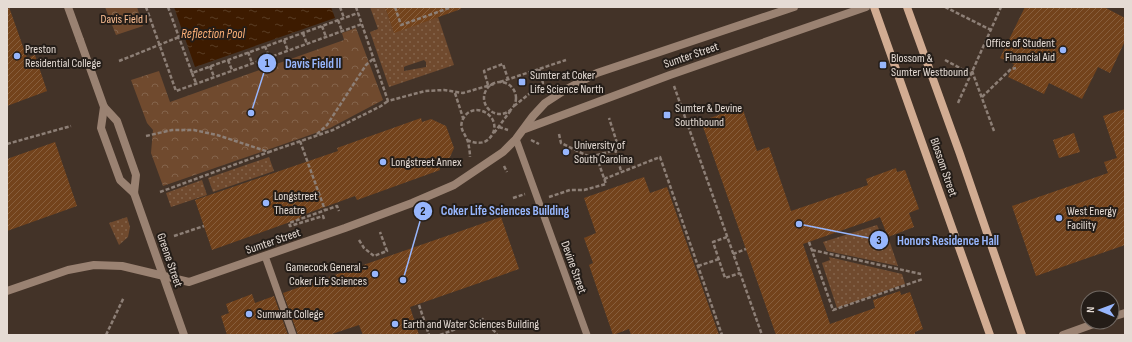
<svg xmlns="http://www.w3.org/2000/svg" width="1132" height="342" viewBox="0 0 1132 342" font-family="'Sofia Sans Condensed',sans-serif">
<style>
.grass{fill:url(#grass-dots);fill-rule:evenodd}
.park{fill:url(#park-crowns)}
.water{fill:url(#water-ripples)}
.building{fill:url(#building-hatch)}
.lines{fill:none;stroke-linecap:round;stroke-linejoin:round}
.path{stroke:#8d7f76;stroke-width:2.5;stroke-dasharray:4 2;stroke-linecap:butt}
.service{stroke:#9a8272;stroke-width:7}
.pedestrian{stroke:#9a8272;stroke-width:8}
.minor{stroke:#9a8272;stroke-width:8}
.tertiary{stroke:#9a8272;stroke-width:8}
.secondary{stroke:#d2ac92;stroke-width:8}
.poi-dot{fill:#97b6fd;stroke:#241d18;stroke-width:1.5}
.labels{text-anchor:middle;stroke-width:4;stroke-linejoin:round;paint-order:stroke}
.park-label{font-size:12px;fill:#fec094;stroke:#241d18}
.poi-label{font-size:12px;fill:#e5dbd4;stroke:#241d18;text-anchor:start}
.street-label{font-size:12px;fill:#e5dbd4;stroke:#241d18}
.water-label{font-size:13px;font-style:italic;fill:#fbaf77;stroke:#241d18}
.leader{fill:none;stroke:#97b6fd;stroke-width:1.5}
.callout-dot{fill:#97b6fd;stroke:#241d18;stroke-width:1.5}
.mark-label{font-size:12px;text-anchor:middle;font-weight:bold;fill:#111}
.callout-label{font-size:13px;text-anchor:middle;font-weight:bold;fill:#97b6fd;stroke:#241d18;stroke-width:4;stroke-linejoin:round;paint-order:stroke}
</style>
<defs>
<pattern id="grass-dots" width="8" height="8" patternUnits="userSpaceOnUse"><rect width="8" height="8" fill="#704a2e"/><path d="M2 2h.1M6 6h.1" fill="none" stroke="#84644b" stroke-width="1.8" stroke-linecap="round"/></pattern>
<pattern id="park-crowns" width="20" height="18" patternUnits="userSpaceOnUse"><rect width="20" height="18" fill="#704a2e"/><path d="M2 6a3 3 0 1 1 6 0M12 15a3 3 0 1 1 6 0" fill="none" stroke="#84644b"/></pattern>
<pattern id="water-ripples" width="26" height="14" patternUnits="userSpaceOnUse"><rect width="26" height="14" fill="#3d1b00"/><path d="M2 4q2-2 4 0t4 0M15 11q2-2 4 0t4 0" fill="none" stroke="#593c24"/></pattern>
<pattern id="building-hatch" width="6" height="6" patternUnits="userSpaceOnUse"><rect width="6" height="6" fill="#73431c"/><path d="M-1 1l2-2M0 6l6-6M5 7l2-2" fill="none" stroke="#875e3c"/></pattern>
</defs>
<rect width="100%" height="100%" fill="#433328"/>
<g class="grass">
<path d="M370,7H385L394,32L438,17L454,65L389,87L370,32L378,29ZM424,60L426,62V67L404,71V67L406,66Z"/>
<path d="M269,157L274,171L213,192L208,178Z"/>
<path d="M202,180L207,195L171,207L166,193Z"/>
<path d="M127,217L130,227L128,237L119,245L109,223Z"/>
<path d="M877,225L884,241L889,240L898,266L827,251L823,242Z"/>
<path d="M829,257L902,274L905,284L837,308L822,263L830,260Z"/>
</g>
<g class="park">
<path d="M105,7H137L143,26L116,35Z"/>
<path d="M356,28L383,100L330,128L163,186L151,153L153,130L147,123L131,80L159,71L170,102L344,40L342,33Z"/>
</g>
<path class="water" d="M174,7H331L335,18L195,67Z"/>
<g class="building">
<path d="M7,7H9L27,58L35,55L47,91L7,106Z"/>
<path d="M385,7H461V9L394,33Z"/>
<path d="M1025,7H1104L1125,18V41L1110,73L1098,67L1082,99L1049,83L1044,94L1008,77L1014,64L1000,58Z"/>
<path d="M742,107L757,151L769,147L791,211L868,185L866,179L896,168L897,172L905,170L919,209L909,213L914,227L888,237L880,217L803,244L830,324L875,308L873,300L900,291L901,295L910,292L923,329L915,332V335H776L701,121Z"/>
<path d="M1125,109V245L1036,276L1012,206L1108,173L1104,162L1117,158L1103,116Z"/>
<path d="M421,118L422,122L431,119L446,126L454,148L447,164L439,166L440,170L357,200L355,196L300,216L301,218L212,250L195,200L338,151L337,148Z"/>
<path d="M1074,133L1080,152L1059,158L1053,140Z"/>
<path d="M55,142L77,206L7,231V159Z"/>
<path d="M644,177L650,193L667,187L719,335H631L629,329L613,335L589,265L593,263L584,238L596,233L584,198Z"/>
<path d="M501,217L519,269L410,307L419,335H363L359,325L329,335H298L283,293Z"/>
<path d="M252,294L255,303L274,296L288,335H227L221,316L229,313L226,304Z"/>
</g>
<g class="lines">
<g class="path">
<path d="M146,7L176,91L362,24"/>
<path d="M168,7L192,73L358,13"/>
<path d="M340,7L344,18"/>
<path d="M356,7L388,101L425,91L444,90L463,93L494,84"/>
<path d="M395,7L401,25L452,7"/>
<path d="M945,7L991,30"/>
<path d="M338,20L342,31"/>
<path d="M322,26L326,37"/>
<path d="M303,33L307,44"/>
<path d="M284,40L288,51"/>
<path d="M265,46L269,57"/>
<path d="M248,52L252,63"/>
<path d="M228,60L232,70"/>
<path d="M945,60L971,74"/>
<path d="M119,61L179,37"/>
<path d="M210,66L214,77"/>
<path d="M972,71L994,131"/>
<path d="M192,73L196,83"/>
<path d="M500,82L566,60"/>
<circle cx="500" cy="98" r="16"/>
<path d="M488,85L484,71L503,64L508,79"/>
<path d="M674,86L762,335"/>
<path d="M455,93L463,118"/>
<path d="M982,97L1011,69L1016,68"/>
<path d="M958,103L1001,7"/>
<path d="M514,106L543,83L539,69"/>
<path d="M499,127L508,130"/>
<path d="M494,133L511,110"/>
<path d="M317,134L327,125L366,65L373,59"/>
<path d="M559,134L561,143L590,157L619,149L609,118"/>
<path d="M146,136L172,130H194L217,135L269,152L333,130L381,106L388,101"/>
<path d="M467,140C476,144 486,145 492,135C503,116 473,99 463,119C458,129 466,134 468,142C469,147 470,152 470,157"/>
<path d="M531,140L539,144"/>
<path d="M300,141L325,210"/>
<path d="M7,144L71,126"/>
<path d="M615,149L621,171"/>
<path d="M504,166L507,172"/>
<path d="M604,179L660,157L722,335"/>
<path d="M160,192L269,152"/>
<path d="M549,197L570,190H584L606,184L596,155"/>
<path d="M513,198L525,194"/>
<path d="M324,219L323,216L290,226L289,223L337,206L339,211"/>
<path d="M174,236L204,226"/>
<path d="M727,237L713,242L725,278L740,273"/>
<path d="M359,240L364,248L374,256L387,251L380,232"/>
<path d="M809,242L833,310L923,279"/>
<path d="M812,250L921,274"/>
<path d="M733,254L746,249"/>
<path d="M698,266L719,259"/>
<path d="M419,305L429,335"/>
<path d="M106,335L124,297"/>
<path d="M440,335L483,319L497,334"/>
</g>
<g class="service">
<path d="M516,139L587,335"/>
<path d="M265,256L293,335"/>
</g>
<path class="pedestrian" d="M68,7L80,40"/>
<g class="minor">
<path d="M80,40L104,107L117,121L136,175L134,193L184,335"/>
<path d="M104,107L101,128L120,180L134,193"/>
</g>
<g class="tertiary">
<path d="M525,129L670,75L866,7"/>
<path d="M7,291L68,270L94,265L122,266L189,282L345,228L412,203L454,185L503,152L516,139L533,116L545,103L565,90L597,73L794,7"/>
<path d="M1112,317L1125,313"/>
<path d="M1063,335L1099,322"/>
</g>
<g class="secondary">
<path d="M874,7L990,335"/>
<path d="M907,7L960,154L1022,335"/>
</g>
</g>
<g class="poi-dot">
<circle cx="1063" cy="50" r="4"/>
<circle cx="17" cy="56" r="4"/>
<rect x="879" y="61" width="8" height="8" rx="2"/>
<rect x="518" y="78" width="8" height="8" rx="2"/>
<rect x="663" y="111" width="8" height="8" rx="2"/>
<circle cx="566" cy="152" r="4"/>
<circle cx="383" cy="162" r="4"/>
<circle cx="266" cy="203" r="4"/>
<circle cx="1059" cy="218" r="4"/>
<circle cx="375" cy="274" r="4"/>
<circle cx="249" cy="314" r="4"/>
<circle cx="395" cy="324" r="4"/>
</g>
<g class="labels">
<g class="park-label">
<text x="124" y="23">Davis Field I</text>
</g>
<g class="poi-label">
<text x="1055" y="47" text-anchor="end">Office of Student<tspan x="1055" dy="14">Financial Aid</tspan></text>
<text x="25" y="53">Preston<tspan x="25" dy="14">Residential College</tspan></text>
<text x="891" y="62">Blossom &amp;<tspan x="891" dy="14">Sumter Westbound</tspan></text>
<text x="530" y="79">Sumter at Coker<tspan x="530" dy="14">Life Science North</tspan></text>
<text x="675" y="112">Sumter &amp; Devine<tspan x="675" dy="14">Southbound</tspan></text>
<text x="574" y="149">University of<tspan x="574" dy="14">South Carolina</tspan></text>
<text x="391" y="166">Longstreet Annex</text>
<text x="274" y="200">Longstreet<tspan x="274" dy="14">Theatre</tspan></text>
<text x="1067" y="215">West Energy<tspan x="1067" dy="14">Facility</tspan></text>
<text x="367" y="271" text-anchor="end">Gamecock General -<tspan x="367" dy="14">Coker Life Sciences</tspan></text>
<text x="257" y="318">Sumwalt College</text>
<text x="403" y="328">Earth and Water Sciences Building</text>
</g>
<g class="street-label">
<text transform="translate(691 55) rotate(-19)" y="4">Sumter Street</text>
<text transform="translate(944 167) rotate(71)" y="4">Blossom Street</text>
<text transform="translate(273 241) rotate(-19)" y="4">Sumter Street</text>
<text transform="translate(170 260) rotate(71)" y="4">Greene Street</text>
<text transform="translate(574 267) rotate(70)" y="4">Devine Street</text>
</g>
<g class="water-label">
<text x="213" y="38">Reflection Pool</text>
</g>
</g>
<path class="leader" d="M251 113L267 63M403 280L423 211M799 224L879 240"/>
<g class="callout-dot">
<circle cx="251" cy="113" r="4"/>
<circle cx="403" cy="280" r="4"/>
<circle cx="799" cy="224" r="4"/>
<circle cx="267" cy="63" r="10"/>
<circle cx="423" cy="211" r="10"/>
<circle cx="879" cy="240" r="10"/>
</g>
<g class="mark-label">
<text x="267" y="67">1</text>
<text x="423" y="215">2</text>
<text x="879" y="244">3</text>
</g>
<g class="callout-label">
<text x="313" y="68">Davis Field ll</text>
<text x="505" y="215">Coker Life Sciences Building</text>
<text x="948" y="245">Honors Residence Hall</text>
</g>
<rect width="1132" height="342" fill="none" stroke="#e5dbd4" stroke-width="16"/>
<g transform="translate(1100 310) rotate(271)"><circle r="19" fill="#241d18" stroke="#716963"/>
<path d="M0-3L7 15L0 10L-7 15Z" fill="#97b6fd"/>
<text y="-6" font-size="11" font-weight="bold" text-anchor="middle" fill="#e5dbd4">N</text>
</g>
</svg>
